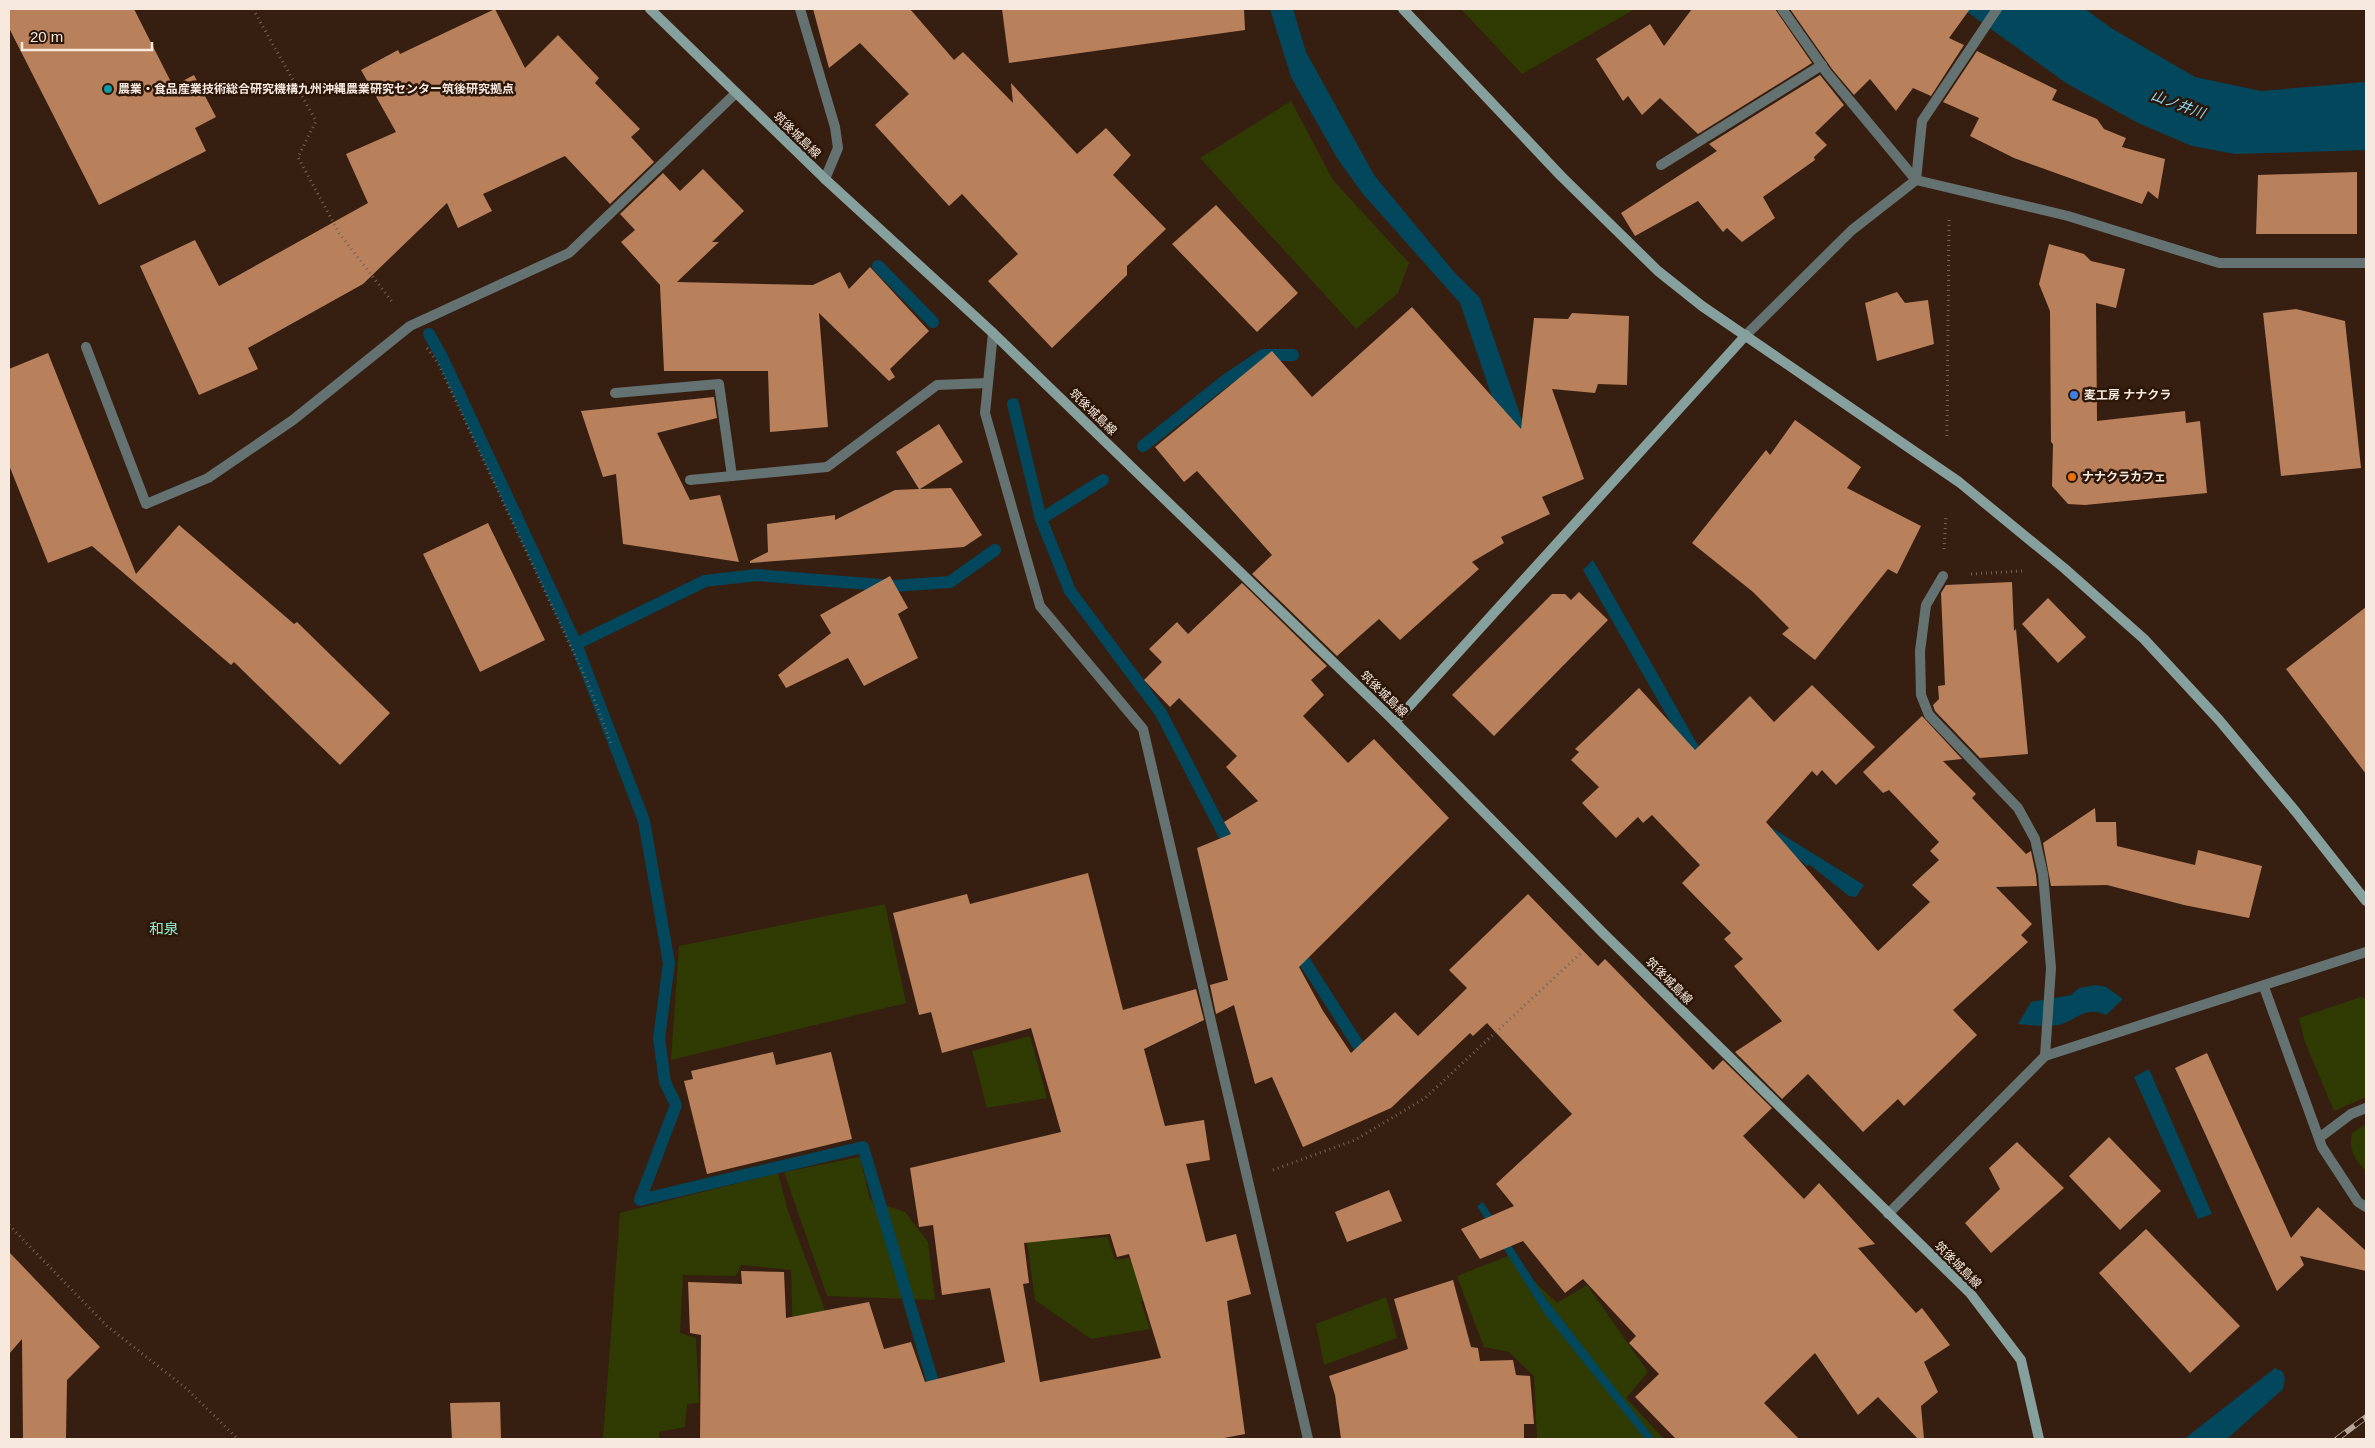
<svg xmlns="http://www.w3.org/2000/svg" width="2375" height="1448" viewBox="0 0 2375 1448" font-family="Helvetica,'Noto Sans JP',sans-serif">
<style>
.green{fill:#2f3b02}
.water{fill:#02475c}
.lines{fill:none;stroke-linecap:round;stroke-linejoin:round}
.stream{stroke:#02475c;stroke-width:12}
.building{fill:#b9805c;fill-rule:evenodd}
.path{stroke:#776256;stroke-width:3;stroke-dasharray:1 4;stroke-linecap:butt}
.lane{stroke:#647372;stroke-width:10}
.street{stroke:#647372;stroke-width:10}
.secondary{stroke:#86a09d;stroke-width:10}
.rail-casing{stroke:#b6a499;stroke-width:5.5}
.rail{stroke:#2b1608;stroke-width:4;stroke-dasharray:11;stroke-linecap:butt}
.culture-dot{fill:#0f9aa8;stroke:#2b1608;stroke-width:2}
.shop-dot{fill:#3f7fe0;stroke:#2b1608;stroke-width:2}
.food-dot{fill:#e8710a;stroke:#2b1608;stroke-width:2}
.labels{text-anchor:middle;stroke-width:5;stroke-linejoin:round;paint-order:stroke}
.poi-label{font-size:12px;font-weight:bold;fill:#f8e9df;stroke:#2b1608;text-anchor:start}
.street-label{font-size:12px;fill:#f8e9df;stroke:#2b1608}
.water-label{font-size:14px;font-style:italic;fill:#88dcfc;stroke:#2b1608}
.quarter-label{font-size:15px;fill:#8ceacb;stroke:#2b1608}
</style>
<rect width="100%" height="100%" fill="#361f11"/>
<g class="green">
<path d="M1461,9H1635L1522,74Z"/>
<path d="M1291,101L1333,180L1409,263L1398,293L1356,329L1200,158Z"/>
<path d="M885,904L906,1003L671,1060L679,946Z"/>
<path d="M2361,997L2366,999V1097L2334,1111L2305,1042L2299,1018Z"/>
<path d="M1030,1036L1047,1098L987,1108L972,1051Z"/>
<path d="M2366,1124V1171C2355,1160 2348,1149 2352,1133Z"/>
<path d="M860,1157L870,1200L905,1212L928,1242L935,1300L827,1296L784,1172Z"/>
<path d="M778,1173L788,1211L823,1305L865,1439H827L822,1379L793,1336L791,1270L741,1265L736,1276L683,1275L680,1333L696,1338L699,1403L687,1404L685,1427L659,1432V1439H603L620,1213Z"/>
<path d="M1060,1184L1080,1239L1108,1237L1115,1260L1129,1258L1133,1264L1168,1290L1141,1302L1150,1329L1091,1339L1035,1300L1020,1190Z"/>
<path d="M1508,1256L1557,1303L1587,1285L1648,1372L1626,1398L1664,1439H1537L1534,1376L1509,1352L1484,1347L1457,1276Z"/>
<path d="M1386,1297L1397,1338L1324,1365L1316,1324Z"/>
</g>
<g class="water">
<path d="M1270,9H1293L1306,52L1374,175L1454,272L1480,298L1525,429L1505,435L1460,303L1363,194L1337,158L1291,77Z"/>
<path d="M1963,9H2085L2111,28L2195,77L2261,91L2366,82V150L2235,154L2192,146L2138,123L2066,83Z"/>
<path d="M1593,560L1730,802L1864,885L1856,897L1849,896L1810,865L1807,866L1788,850L1721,810L1583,570Z"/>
<path d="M2096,985L2106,987L2123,999L2106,1015C2084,1005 2077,1021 2058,1025C2045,1027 2030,1025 2018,1024L2031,1002L2071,995L2079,988Z"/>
<path d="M2149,1069L2212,1214L2198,1219L2134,1077Z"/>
<path d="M1483,1202L1546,1299L1655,1439H1645L1544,1313L1477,1206Z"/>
<path d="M2275,1368L2283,1372L2285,1379L2283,1389L2227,1439H2184Z"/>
</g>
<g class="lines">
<g class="stream">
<path d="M878,266L933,322"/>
<path d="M429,334L442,357L576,644L644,821L669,963L659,1038L665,1082L676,1105L640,1200L863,1147L937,1396"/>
<path d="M1013,404L1041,519L1070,591L1161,713L1233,852"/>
<path d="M1143,446L1226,380L1263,355H1293"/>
<path d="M1041,519L1103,480"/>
<path d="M576,644L705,581L756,575L893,586L950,582L995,550"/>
<path d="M1296,948L1367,1059"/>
</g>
</g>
<g class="building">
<path d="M9,9H134L173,86L194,75L216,117L195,128L206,151L99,205L9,28Z"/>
<path d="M495,9L525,68L558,35L599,78L595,83L640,129L631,137L654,162L610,204L565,156L483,194L492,211L458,228L447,203L363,284L248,348L258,369L199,395L140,266L195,240L219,286L368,203L346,154L396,132L361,70L398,50L400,54Z"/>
<path d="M813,9H910L954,60L963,52L1013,103L1011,83L1077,154L1106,128L1131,155L1113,175L1166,229L1127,266V275L1052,348L988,281L1018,254L962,194L949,206L875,125L909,94L860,43L829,68Z"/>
<path d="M1002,9H1244L1245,30L1009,63Z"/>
<path d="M1692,9H1775L1812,63L1698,134L1660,98L1642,115L1628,96L1623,101L1596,59L1650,24L1664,46Z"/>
<path d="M1790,9H1970L1949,38L1964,45L1931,96L1913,88L1896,111L1870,79L1854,95L1832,69Z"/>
<path d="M1977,51L2057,90L2052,100L2097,119L2104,129L2126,138L2122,147L2165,159L2158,199L2148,191L2142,204L2014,158L1970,136L1979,118L1943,102Z"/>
<path d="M1820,75L1844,105L1815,133L1827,145L1814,157L1815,160L1763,197L1775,218L1742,242L1727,228L1723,232L1698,201L1635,236L1621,213L1717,151L1709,144Z"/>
<path d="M703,169L744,211L712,242H719L677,282L813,285L840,272L849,289L870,267L929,331L890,369L895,377L889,381L819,313L828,427L770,432L768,371H664L660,285L621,242L635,230L620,214L663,173L680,191Z"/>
<path d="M2357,172V234H2256L2258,175Z"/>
<path d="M1216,205L1298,293L1257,332L1172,244Z"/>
<path d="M2049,244L2084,254L2091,261L2125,269L2116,308L2096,303L2097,421L2185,411L2186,423L2200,421L2207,493L2085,505L2068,504L2052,486L2053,444L2051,442L2050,311L2039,284Z"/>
<path d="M1897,292L1905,303L1928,300L1934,344L1877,361L1865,303Z"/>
<path d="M1412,307L1521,429L1534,318L1568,319L1572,313L1629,316L1627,385L1598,384L1595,393L1552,389L1584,479L1542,497L1550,514L1501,537L1504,543L1472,562L1479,569L1400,640L1379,619L1337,656L1252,574L1272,555L1197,471L1184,482L1155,447L1272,351L1312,397Z"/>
<path d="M2296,309L2345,321L2361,468L2281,476L2263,313Z"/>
<path d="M48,353L136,574L179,525L294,624L297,622L390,713L340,765L234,662L231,665L92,546L48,563L9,465V369Z"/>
<path d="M714,397L717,418L657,433L690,500L720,495L739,562L623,544L616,474L603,477L581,411Z"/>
<path d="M1795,420L1861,467L1847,488L1921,526L1897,574L1888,569L1815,660L1782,634L1789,628L1753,592L1692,543L1766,450L1770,455Z"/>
<path d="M939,424L963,462L920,489L951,488L982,535L964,547L750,563V561L768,552L767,524L835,515V520L895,490L919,489L896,452Z"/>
<path d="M488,523L545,640L480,672L423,554Z"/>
<path d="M890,576L908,608L898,614L918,658L864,686L848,658L786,688L778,675L831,633L820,615Z"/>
<path d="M2012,582L2014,631L2016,629L2028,754L1980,758L1935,711L1933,705L1939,699L1938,686L1945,685L1941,593L1946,585Z"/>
<path d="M1242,583L1327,666L1311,680L1324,695L1303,716L1348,763L1374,739L1449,818L1299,967L1323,1011L1351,1053L1395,1012L1418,1036L1467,988L1449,970L1528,894L1598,966L1605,959L1713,1070L1723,1060L1772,1108L1743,1136L1804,1199L1819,1183L1875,1244L1858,1248L1916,1313L1922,1308L1950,1345L1924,1362L1938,1392L1921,1406L1924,1439H1918L1878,1397L1858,1415L1815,1353L1764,1403L1799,1439H1676L1635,1397L1659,1374L1629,1343L1636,1336L1583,1279L1565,1293L1523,1241L1480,1259L1461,1229L1514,1206L1496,1184L1572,1114L1487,1023L1473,1036L1470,1033L1391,1108L1303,1147L1272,1077L1255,1084L1234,1005L1216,1014L1210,985L1228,980L1197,848L1231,834L1224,822L1258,801L1226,767L1237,756L1179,698L1170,707L1144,680L1162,662L1149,649L1177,622L1188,634Z"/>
<path d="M1579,592L1608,620L1494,736L1452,695L1552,594H1565L1571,600Z"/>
<path d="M2048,598L2086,637L2058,663L2022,624Z"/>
<path d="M2366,607V774L2286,669Z"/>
<path d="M1812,685L1875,747L1836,785L1822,770L1817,776L1812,771L1766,822L1878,951L1930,902L1912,885L1939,860L1930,851L1939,842L1889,790L1883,793L1863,772L1922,716L1962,759L1943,761L1976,794L1972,798L2026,854L2031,851L2036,875L2037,886L1996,887L2032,924L2021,935L2028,942L1953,1010L1977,1035L1904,1106L1898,1099L1863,1132L1808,1074L1782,1099L1735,1052L1782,1021L1734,966L1743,959L1724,939L1731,933L1682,883L1700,865L1652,815L1643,823L1638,817L1616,838L1582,803L1599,787L1571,760L1579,752L1575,749L1639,688L1695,750L1750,696L1774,722Z"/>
<path d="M2095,808L2096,822H2116L2117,846L2195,865L2198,850L2262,866L2249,918L2184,905L2107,885L2051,886L2043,843Z"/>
<path d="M1088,873L1123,1010L1196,989L1204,1020L1144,1049L1165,1126L1204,1120L1210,1160L1186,1164L1206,1242L1236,1234L1251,1294L1227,1301L1245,1434L1219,1439H700L701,1335L690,1333L688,1282L742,1284L741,1271L784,1272L786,1318L869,1302L884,1349L911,1342L925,1382L1005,1362L990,1288L942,1295L933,1225L919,1227L910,1168L1061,1132L1031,1028L942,1053L931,1012L919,1015L893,913L967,894L970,904ZM1110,1234L1117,1257L1129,1254L1161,1358L1040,1382L1023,1284L1029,1283L1024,1243Z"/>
<path d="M773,1052L776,1065L831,1052L852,1139L707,1174L684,1081L693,1079L691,1071Z"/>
<path d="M2207,1053L2291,1238L2318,1207L2366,1251V1271L2300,1256L2304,1265L2277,1291L2175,1068Z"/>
<path d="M2109,1137L2161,1191L2120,1230L2069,1176Z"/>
<path d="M2017,1142L2064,1188L1991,1253L1965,1223L2000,1189L1989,1168Z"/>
<path d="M1389,1190L1402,1221L1347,1242L1335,1212Z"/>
<path d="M2146,1229L2240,1326L2190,1373L2099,1273Z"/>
<path d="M9,1252L100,1347L67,1380L66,1439H23L22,1339L9,1354Z"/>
<path d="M1453,1280L1471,1347L1478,1348L1480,1361L1513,1360L1516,1375L1530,1376L1534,1424H1524V1439H1341L1335,1395L1329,1376L1408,1349L1394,1299Z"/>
<path d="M500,1402L501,1439H452L450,1403Z"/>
</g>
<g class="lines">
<g class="path">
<path d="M253,9L316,121L298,157L339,233L393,303"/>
<path d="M427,348L438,363L588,683L612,746"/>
<path d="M1947,436L1949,216"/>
<path d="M1944,549L1946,515"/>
<path d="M1971,574L2022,571"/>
<path d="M1273,1170L1355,1140L1425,1098L1582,952"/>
<path d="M9,1225L107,1326L187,1389L238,1439"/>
</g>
<g class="lane">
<path d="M1943,576L1926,605L1920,651L1921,695L1929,715L2018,808L2035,839L2043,874L2051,968L2045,1056"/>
<path d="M2319,1138L2351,1114L2366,1108"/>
</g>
<g class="street">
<path d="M800,9L835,127L838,148L825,179"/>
<path d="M1782,9L1827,73L1916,180L2068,216L2219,263H2366"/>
<path d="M1661,165L1822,65"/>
<path d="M993,333L985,413L1040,606L1143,729L1308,1439"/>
<path d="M1746,335L1852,230L1916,180L1922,121L1997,9"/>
<path d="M86,347L146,504L208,478L293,420L410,326L569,253L736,93"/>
<path d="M615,393L719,384L732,476"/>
<path d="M690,480L827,467L937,385L988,383"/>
<path d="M2264,987L2322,1147L2358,1202L2366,1207"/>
<path d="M1888,1214L2045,1056L2366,952"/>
</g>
<g class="secondary">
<path d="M650,9L825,179L993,333L1395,722L1603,933L1970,1293L2021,1360L2039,1439"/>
<path d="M1403,9L1561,176L1658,271L1702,306L1959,482L2064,568L2144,639L2219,720L2296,812L2366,901"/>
<path d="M1395,722L1746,335"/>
</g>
<g class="rail-casing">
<path id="rail" d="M2337,1439L2366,1417"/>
</g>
<use href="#rail" class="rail"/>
</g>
<circle class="culture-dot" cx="108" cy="89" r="5"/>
<circle class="shop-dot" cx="2074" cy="395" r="5"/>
<circle class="food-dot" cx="2072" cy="477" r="5"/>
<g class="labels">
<g class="poi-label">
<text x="118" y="93">農業・食品産業技術総合研究機構九州沖縄農業研究センター筑後研究拠点</text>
<text x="2084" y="399">麦工房 ナナクラ</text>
<text x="2082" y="481">ナナクラカフェ</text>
</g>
<g class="street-label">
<text transform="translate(797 135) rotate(44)" y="4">筑後城島線</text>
<text transform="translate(1093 412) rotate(44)" y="4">筑後城島線</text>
<text transform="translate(1384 694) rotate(44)" y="4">筑後城島線</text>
<text transform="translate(1669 981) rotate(45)" y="4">筑後城島線</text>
<text transform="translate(1958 1265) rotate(45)" y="4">筑後城島線</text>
</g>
<g class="water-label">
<text transform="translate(2178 104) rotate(20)" y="5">山ノ井川</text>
</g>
<g class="quarter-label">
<text x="164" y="934">和泉</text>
</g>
</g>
<rect width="2375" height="1448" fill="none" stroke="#f8e9df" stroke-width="20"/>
<path d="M22 42v8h130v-8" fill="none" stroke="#f8e9df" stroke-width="2.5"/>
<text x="30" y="42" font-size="15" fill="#f8e9df" stroke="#2b1608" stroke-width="4" paint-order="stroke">20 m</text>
</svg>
